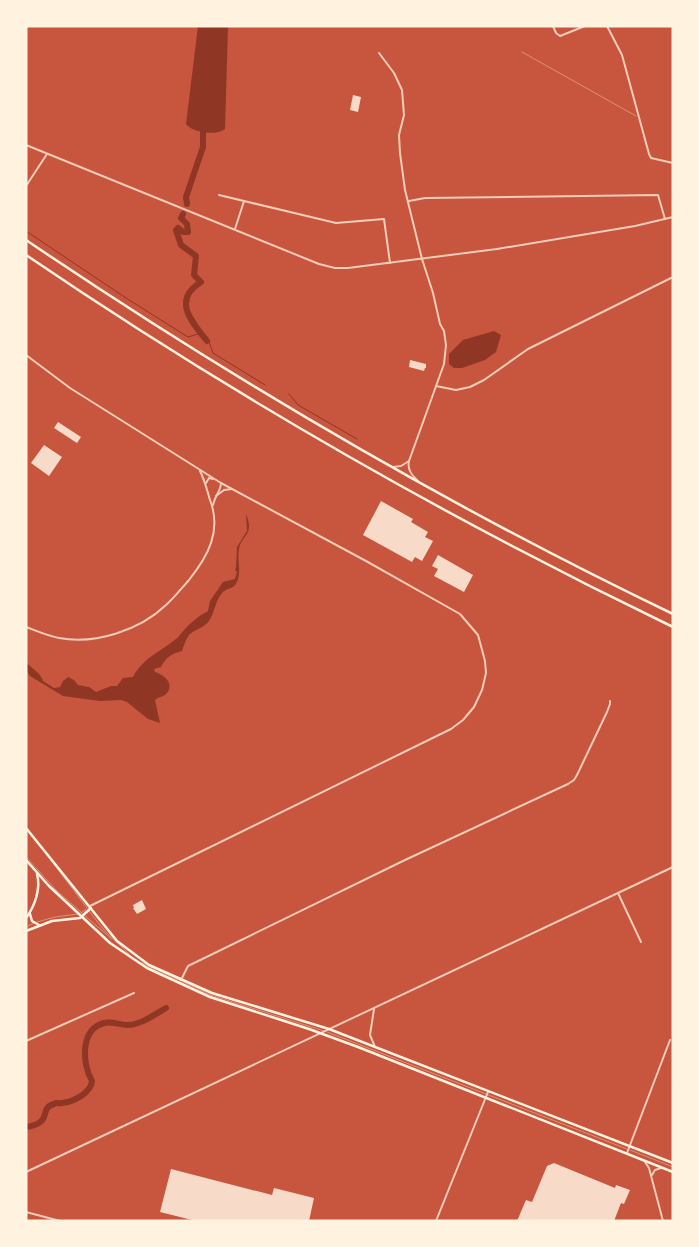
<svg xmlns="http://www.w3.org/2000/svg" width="699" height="1247" viewBox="0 0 699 1247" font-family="'Sofia Sans Condensed',sans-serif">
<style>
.water{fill:#8f3625}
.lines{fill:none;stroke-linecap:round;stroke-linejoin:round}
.stream{stroke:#8f3625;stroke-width:1}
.river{stroke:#8f3625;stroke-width:6}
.building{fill:#f7dbc8}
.service{stroke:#f1ccb7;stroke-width:0.5}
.minor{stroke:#f1ccb7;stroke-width:2}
.tertiary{stroke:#f1ccb7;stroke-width:2}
.secondary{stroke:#fff3e0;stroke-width:2.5}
.trunk{stroke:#fff3e0;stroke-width:2.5}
</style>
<rect width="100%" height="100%" fill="#c8553d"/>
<g class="water">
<path d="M198,26H228L225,129C216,136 193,133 186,124Z"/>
<path d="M494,331L501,335L496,352L485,360L462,368H454L449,364V354L463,340Z"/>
<path d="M246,514C255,536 241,535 239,549C237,558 241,571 238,579C234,591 229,586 222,593C215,601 215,612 209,621C204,628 196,629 190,634C186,638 184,646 182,651C171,654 166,657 161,667L154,669L155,672C163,674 176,684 166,694C163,697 158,697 155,700L160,723L148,719L127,702L121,700L100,701L63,696L30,676L26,670V662C32,669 41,673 43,681L54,688L60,687L63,681L68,677L74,680L78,685L89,687L96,692L111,686H117L123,678L133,677C143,658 160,652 176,639C179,637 181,633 184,630C190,623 199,616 208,611L210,601L223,582L235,579L237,572L235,570L236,568L237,547L247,531Z"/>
</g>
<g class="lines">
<g class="stream">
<path d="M26,231L126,298L188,337L201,333"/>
<path d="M207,341L209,342L213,353L265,385"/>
<path d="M289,394L298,405L357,439"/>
</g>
<g class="river">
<path d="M187,204L186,197L203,147V125"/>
<path d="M183,214L181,218L187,224L188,232H183L178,228L176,230L181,245L196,256L194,275L201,282C172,300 191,321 207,341"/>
<path d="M26,1127C54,1123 38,1108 54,1104C58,1102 58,1104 62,1103C73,1102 91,1093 92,1081C82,1064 80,1029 104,1023C116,1020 123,1029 138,1023C148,1020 157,1013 166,1008"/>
</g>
</g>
<g class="building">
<path d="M353,95L361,97L358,112L350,110Z"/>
<path d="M410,360L426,364V368H425L424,371L409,367Z"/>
<path d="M58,422L81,437L77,443L54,428Z"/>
<path d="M44,445L62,457L49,476L31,463Z"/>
<path d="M381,501L413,519L411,522L428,532L425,537L433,541L422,561L415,557L412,562L363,535Z"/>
<path d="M438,555L473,575L464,592L434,576L438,569L432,566Z"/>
<path d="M142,900L146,909L137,914L133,908H134L133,905Z"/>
<path d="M554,1163L615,1188L616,1185L630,1190L624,1204L621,1203L614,1221H517L526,1200L532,1202L547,1166Z"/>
<path d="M171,1169L272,1195L274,1188L314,1198L309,1221H196L160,1212Z"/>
</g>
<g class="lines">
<g class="service">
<path d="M522,52L636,116"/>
<path d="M26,857L57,891L82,913"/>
<path d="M50,859L87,908"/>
<path d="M89,911L104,930L129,954"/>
<path d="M81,913L86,909"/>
<path d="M84,915L112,939"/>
<path d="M37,922L55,917L78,914"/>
<path d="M26,927L34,923"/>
<path d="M142,963L211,995L324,1031"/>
<path d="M327,1032L627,1149"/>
<path d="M630,1150L673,1167"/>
</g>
<g class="minor">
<path d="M553,26L556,33L560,36L585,26"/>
<path d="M607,26L622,55L649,154L651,158L673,163"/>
<path d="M379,53L394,73L402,90L404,115L399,135L400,153L405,190L422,259L433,293L440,324L444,331L446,345L444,364L409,461C407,470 412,475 418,481"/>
<path d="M219,195L336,223L384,219L390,263"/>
<path d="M409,201L425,198L658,195L665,219"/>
<path d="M235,229L244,201"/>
<path d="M436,386L456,390L470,387L484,380L528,349L673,277"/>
<path d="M393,467L401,466L409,461"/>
<path d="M618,893L641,942"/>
<path d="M181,980L188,966L405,860L568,784L574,780L577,775L607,712L610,704V701"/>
<path d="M374,1009L370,1035L375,1047"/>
<path d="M26,1041L134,993"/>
<path d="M627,1153L670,1040"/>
<path d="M645,1162L649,1168L663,1221"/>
<path d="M26,1172L673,867"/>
<path d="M652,1175L655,1170L661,1168"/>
<path d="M26,1212L60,1221"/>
<path d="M436,1221L488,1092"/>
</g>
<g class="tertiary">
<path d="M26,145L319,264L335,268H348L497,249L635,226L673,217"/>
<path d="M26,186L47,154"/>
<path d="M26,355L70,388L221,483L366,561L460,614L478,635L485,661L486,673L482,690L474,707L463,720L451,729L90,906"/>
<path d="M206,483L209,478L213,479"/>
<path d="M216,496L224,490L232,489"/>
<path d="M213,505C215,495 221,491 221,483"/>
<path d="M26,627C37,631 48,636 59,638C95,645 140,630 166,605C174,598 181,589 189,580C208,556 222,531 210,500C207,490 205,481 200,471"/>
</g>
<g class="secondary">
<path d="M26,828L117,941L149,965L212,993L329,1029L673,1163"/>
<path d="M26,860L49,886L110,943L147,968L210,997L309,1029L358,1047L673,1172"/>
<path d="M30,914L32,921L39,925"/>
<path d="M26,918C35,906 41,888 37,874"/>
<path d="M26,931L52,921L80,918L91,908"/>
</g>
<g class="trunk">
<path d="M26,240C233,380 448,506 673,614"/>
<path d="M26,255C232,395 449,519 673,627"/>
</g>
</g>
<rect width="699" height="1247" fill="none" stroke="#fff3e0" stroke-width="55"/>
</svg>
